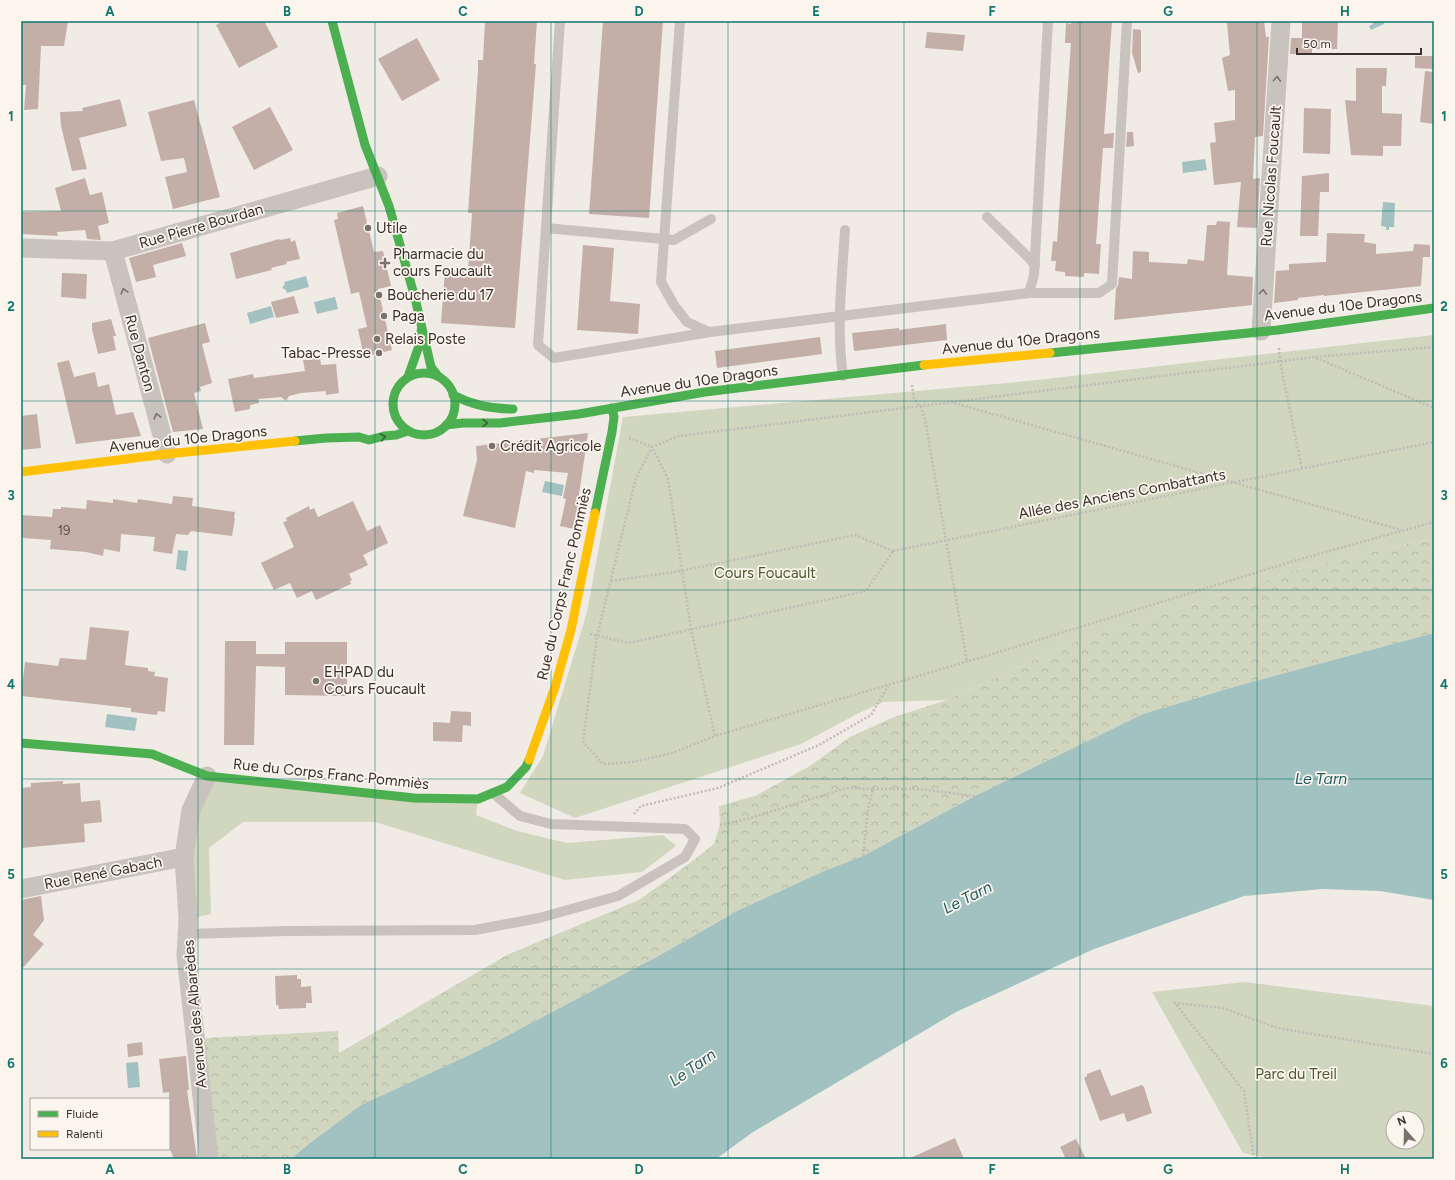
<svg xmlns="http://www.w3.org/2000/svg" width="1455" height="1180" viewBox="0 0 1455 1180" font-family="Figtree,sans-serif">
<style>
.green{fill:#d1d6bf;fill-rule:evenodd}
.forest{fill:url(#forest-crowns)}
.water{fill:#a1c2c1}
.building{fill:#c3afa7}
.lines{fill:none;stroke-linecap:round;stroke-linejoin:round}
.path{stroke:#c2bbb6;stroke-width:2.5;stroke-dasharray:2 2;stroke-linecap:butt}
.lane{stroke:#c9c3be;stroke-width:10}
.street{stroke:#c9c3be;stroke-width:19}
.fast{stroke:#4caf50;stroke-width:9}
.slow{stroke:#ffc107;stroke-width:9}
.oneway{stroke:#7b726d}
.oneway2{stroke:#415c38}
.grid{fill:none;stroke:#0f766e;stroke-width:1;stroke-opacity:0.55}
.poi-dot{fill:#7a716c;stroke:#fbf5ee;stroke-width:1.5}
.labels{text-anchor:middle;stroke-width:3.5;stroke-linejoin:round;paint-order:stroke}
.number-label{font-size:13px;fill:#5d504a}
.street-label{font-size:15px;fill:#3b302b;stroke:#fbf5ee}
.poi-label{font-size:15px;fill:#3b302b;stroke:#fbf5ee;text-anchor:start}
.park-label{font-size:15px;fill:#4a5a2e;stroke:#fbf5ee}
.water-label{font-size:16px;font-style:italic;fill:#1f5a5e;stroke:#fbf5ee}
.neatline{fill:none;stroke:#0f766e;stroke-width:1.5}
.grid-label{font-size:13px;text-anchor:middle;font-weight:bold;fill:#0f766e}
</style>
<defs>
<pattern id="forest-crowns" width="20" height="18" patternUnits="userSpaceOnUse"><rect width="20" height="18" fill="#d1d6bf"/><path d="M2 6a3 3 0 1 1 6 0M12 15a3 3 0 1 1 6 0" fill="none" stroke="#b4b8a4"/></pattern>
</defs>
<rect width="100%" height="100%" fill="#f0ebe5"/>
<g class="green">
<path d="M1434,335V538L1303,568L1070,644L947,700L883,702L855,715L801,744L575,818L520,793L543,756L587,612L623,417L1028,381Z"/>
<path d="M207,776L478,799L476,815L517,831L567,843L663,835L676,846L642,872L565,880L375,822H243L209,848L211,914L188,919L184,857Z"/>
<path d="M1245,982L1434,1006V1159H1273L1243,1153L1152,992ZM1393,1118H1417V1142H1393Z"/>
</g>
<path class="forest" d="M1434,538V633L1237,686L1143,714L975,796L863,856L824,871L737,911L662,954L480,1050L361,1105L310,1143L291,1159H209L205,1038L338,1031L339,1053L507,955L639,900L690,863L714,844L720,825L719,806L755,796L810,766L850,737L894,717L947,700L1070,644L1303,568Z"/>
<g class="water">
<path d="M1372,21H1383L1384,24L1371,30L1369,26L1373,24Z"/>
<path d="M1205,159L1207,170L1183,173L1182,162Z"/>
<path d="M1383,202L1395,203L1394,227H1389V230H1386V227L1381,226Z"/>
<path d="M306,276L309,287L287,293L286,290L282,288L285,284L284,282Z"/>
<path d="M335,297L338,309L317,314L314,302Z"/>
<path d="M271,306L274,317L250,324L247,313Z"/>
<path d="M545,481L564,485L562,496L542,492Z"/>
<path d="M178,550L188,551L186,571L176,569Z"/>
<path d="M1434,633V900L1380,891L1323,889L1244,896L1094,949L956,1012L753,1132L716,1159H291L310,1143L361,1105L480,1050L662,954L737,911L824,871L863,856L975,796L1143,714L1237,686Z"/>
<path d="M107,714L137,718L135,731L105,727Z"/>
<path d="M138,1062L140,1087L128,1088L126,1063Z"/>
</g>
<g class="building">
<path d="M23,21H68L64,46H41L38,109L24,110L26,85H21V30Z"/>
<path d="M224,21H264L278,47L239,68L216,25Z"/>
<path d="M485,21H537L534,64H536L515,328L441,323L445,270L468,271L472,213H468L478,71V60H483Z"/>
<path d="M603,21H663L649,218L589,214Z"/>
<path d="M1071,21H1112L1104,134L1114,133L1113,148H1103L1096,244H1101L1099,274L1084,273V277L1065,276V272L1055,271L1056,261H1051L1053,241L1057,242L1071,43H1065L1066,23L1071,24Z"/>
<path d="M1239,21H1264L1266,37H1269L1263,136L1255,137L1253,179L1260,178L1257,228L1237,227L1241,182L1214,185L1210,143L1216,142L1214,123L1235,120V90L1228,91L1222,58L1230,55L1227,23Z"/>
<path d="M1302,21H1338L1337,49H1312V54H1290L1291,38H1302Z"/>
<path d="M1133,29L1141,30V72L1138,73L1132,53Z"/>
<path d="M927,32L965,35L963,51L925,48Z"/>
<path d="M417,38L440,80L402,101L378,59Z"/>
<path d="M1415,56H1434V69L1415,68Z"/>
<path d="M1356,68H1387L1386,86H1382V113L1402,114L1401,146H1383V156L1351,155L1345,100L1356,101Z"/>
<path d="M1425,71L1434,72V124L1420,122Z"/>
<path d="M120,99L127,126L79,138L87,169L72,171L61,126L60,112L83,111L82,108Z"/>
<path d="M194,100L220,197L173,209L165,177L187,172L184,158L161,161L148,112Z"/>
<path d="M270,107L293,150L254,170L232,127Z"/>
<path d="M1304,108L1331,109L1330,154L1303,153Z"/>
<path d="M1127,132H1133L1134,146L1126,147Z"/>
<path d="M1329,173V192H1320L1318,236H1300L1302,176Z"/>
<path d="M85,178L90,195L102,192L109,223L98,226L101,240L87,239L85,230L57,232L58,236L21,234V212L61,211L55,188Z"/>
<path d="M363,206L374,252L383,251L391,286L378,289L392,350L364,357L358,329L367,327L359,292L351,294L334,220L338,219L337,213Z"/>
<path d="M1217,221L1230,222L1227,275L1253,277L1252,305L1114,320L1116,289L1118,285L1119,277L1132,279L1133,251L1149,252V262L1187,264L1188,259L1204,261L1207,225H1216Z"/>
<path d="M1327,233L1365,234L1364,242L1376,244V254L1413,251L1414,244L1430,245V257H1423L1421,286L1324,296V295L1298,298V300L1274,303L1276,271L1289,270V264L1326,262Z"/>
<path d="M290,238L291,242L295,240L300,259L286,262L287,264L271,268L272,270L236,279L230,253L279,239L280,240Z"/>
<path d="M182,243L186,256L153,265L156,277L136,282L129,258Z"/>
<path d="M583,245L614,248L610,301L640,304L638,334L577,330Z"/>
<path d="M62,273L87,274L86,299L61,297Z"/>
<path d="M294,296L299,313L276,318L271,302Z"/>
<path d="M111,319L116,336H113L116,350L98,354L92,329V323Z"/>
<path d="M205,323L210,342L202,344L212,383L200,387L201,391L194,393L203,429L173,432L148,338Z"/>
<path d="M946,324L947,340L854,351L852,333L899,328V330Z"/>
<path d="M820,337L822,354L717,368L715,351Z"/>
<path d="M320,358L321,365L336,364L339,393L326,395V391L301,393L289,396L286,401L281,397L258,399L259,403L250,405V409L235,412L228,379L253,374L254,378L305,371L303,360Z"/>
<path d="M69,360L74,377L95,372L98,387L109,384L116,415L133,412L141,436L76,444L57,363Z"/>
<path d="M37,414L41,448L21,450V416Z"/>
<path d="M588,433L574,529L560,526L566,499L563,498L568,473L534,470V473L526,471L515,528L463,516L477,460L476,446Z"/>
<path d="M173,496L193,498L192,506L235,512L234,518L235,519L232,536L191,531L188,535L176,534L172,554L153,551L155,537L121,534L120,552L104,549L103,556L86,552L50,549L51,540L23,538V536H21V515L52,517L53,509H61V507L86,509L87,500L113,503V499L137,503L138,499L172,504Z"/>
<path d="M353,501L367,531L380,525L388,543L363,555L368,565L349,574L352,580L350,581L351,584L316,600L312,591L297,598L290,583L274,590L261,563L294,547L283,522L287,521L286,518L309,506L310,510L314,508L318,517Z"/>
<path d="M90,627L129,631L125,665L148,668V671L155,672L154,676L168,678L165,712L158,711L157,715L131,712V708L21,696L25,662L58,666L60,658L86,660Z"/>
<path d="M225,641H256V654H285V642H347V696L285,695V667L256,666L254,745H224Z"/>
<path d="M451,711L471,712V726L463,725L462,742L433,741V722L450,723Z"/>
<path d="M63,781V784L80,783L81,802L100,800L102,822L84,824L85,842L21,848V788L31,787V783Z"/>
<path d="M41,896L44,920L33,935L44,944L21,970V900Z"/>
<path d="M297,975V979H301V987L311,986L312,1003H306V1008L279,1009L278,1005H276L275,976Z"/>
<path d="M142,1042L143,1055L128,1057L127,1044Z"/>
<path d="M186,1056L189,1090H187L197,1159H174L169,1147V1092L163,1093L159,1059Z"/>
<path d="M1100,1069L1111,1096L1142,1085L1144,1087L1152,1113L1127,1122L1124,1113L1100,1121L1084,1078L1087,1076V1074Z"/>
<path d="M955,1138L964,1159H908Z"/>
<path d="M1076,1139L1086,1159H1066L1060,1147Z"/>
</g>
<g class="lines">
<g class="path">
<path d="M1434,347L1315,357L679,436L652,447L668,479L691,629L715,736L996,653L1297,560L1434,522"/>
<path d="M1279,348L1280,362L1302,469"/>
<path d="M1316,358L1434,408"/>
<path d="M912,385L914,399L921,407L925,419L967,662"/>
<path d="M954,403L1401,530"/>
<path d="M629,438L652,447L636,478L597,636L583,742L603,764L633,762L672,753L715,736"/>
<path d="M893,551L1434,442"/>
<path d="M611,581L681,571L855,535L893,551"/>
<path d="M590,634L629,643L866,591L893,551"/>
<path d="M873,789H918L975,796"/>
<path d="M634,814L641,806L718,788L819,745L871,715L888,686"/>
<path d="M720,825L750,818L846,788L873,789L868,809L863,856"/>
<path d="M1254,1159L1244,1091L1175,1003L1223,1008L1277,1028L1434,1054"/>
</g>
<g class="lane">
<path d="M560,21L538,345L554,358L710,332L1029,293L1034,275L1048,21"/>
<path d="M680,21L661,282L674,305L687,322L709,332"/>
<path d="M987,217L1027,256L1035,265"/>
<path d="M546,228L674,240L711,219"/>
<path d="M1029,293H1099L1112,284L1127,21"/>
<path d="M843,376C836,327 842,279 845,230"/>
<path d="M187,934L287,931L475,930L539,918L618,896L685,857L695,839L685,829L551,824L520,816L493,793"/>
</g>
<g class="street">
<path d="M21,248L113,251L378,176"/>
<path d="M113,251L167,454"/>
<path d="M1261,331L1281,21"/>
<path d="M207,776L191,810L184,857L188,919L186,955L209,1159"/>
<path d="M21,889L184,857"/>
</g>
<g class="fast">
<path d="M332,21L365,145L389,206L415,298L431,367L438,376"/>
<path d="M1050,353L1278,330L1434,308"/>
<circle cx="424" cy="404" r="31"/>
<path d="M408,377L420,343L421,331"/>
<path d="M453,395C472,405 491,409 513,409"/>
<path d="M446,425L463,423H500L579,414L705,392L924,365"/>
<path d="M295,441L326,438L359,437L369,440L384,436L396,435L408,431"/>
<path d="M595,513L612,432L614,417L612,408"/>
<path d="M21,743L152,754L207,776L414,798L478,799L507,787L526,767L529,760"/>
</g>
<g class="slow">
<path d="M924,365L1050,353"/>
<path d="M21,472L167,454L295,441"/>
<path d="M529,760L555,687L571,630L595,513"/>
</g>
</g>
<defs><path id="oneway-chevron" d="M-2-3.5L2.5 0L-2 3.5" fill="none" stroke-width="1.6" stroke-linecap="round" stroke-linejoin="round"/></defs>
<g class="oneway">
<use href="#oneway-chevron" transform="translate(1277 79) rotate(-86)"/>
<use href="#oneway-chevron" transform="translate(124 291) rotate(-105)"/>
<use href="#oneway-chevron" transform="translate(1263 292) rotate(-86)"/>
<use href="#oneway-chevron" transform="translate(157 416) rotate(-105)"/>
</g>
<g class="oneway2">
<use href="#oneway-chevron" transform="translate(485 423) rotate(2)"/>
<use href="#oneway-chevron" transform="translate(383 437) rotate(-12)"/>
</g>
<path class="grid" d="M198,21V1159M375,21V1159M551,21V1159M728,21V1159M904,21V1159M1080,21V1159M1257,21V1159M21,211H1434M21,401H1434M21,590H1434M21,779H1434M21,969H1434"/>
<g class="poi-dot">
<circle cx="368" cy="228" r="4"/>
<path d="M383 257h4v4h4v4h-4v4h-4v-4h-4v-4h4z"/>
<circle cx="379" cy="295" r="4"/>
<circle cx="384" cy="316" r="4"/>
<circle cx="377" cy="339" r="4"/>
<circle cx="379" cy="353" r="4"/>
<circle cx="492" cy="446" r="4"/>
<circle cx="316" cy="681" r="4"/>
</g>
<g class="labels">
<g class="number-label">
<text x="64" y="535">19</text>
</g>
<g class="street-label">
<text transform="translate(1271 176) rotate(-86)" y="5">Rue Nicolas Foucault</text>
<text transform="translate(201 226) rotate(-16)" y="5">Rue Pierre Bourdan</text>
<text transform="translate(1343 306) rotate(-7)" y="5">Avenue du 10e Dragons</text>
<text transform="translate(1021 341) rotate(-6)" y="5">Avenue du 10e Dragons</text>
<text transform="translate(140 353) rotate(75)" y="5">Rue Danton</text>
<text transform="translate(699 381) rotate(-8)" y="5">Avenue du 10e Dragons</text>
<text transform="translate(188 439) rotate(-6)" y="5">Avenue du 10e Dragons</text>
<text transform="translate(1122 494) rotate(-11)" y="5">Allée des Anciens Combattants</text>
<text transform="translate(564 584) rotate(-77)" y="5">Rue du Corps Franc Pommiès</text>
<text transform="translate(331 774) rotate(6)" y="5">Rue du Corps Franc Pommiès</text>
<text transform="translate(103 873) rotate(-11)" y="5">Rue René Gabach</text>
<text transform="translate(195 1014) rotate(-95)" y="5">Avenue des Albarèdes</text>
</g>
<g class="poi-label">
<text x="376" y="233">Utile</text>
<text x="393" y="259">Pharmacie du<tspan x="393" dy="17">cours Foucault</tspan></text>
<text x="387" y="300">Boucherie du 17</text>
<text x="392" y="321">Paga</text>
<text x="385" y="344">Relais Poste</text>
<text x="371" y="358" text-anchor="end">Tabac-Presse</text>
<text x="500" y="451">Crédit Agricole</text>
<text x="324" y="677">EHPAD du<tspan x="324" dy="17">Cours Foucault</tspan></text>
</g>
<g class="park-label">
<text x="765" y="578">Cours Foucault</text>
<text x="1296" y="1079">Parc du Treil</text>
</g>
<g class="water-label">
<text x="1321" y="784">Le Tarn</text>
<text transform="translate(967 897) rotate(-27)" y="6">Le Tarn</text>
<text transform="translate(692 1067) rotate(-35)" y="6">Le Tarn</text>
</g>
</g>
<rect width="1455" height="1180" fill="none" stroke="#fbf5ee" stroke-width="44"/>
<rect x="30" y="1098" width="140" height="52" fill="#fbf5ee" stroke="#aea6a0"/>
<rect x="38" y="1111" width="20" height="6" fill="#4caf50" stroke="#aea6a0"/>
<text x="66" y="1118" font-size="12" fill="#3b302b">Fluide</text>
<rect x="38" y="1131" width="20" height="6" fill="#ffc107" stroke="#aea6a0"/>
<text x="66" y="1138" font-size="12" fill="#3b302b">Ralenti</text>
<g transform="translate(1405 1130) rotate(340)"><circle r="19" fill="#fbf5ee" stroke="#aea6a0"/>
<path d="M0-3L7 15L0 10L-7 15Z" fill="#7a716c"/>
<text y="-6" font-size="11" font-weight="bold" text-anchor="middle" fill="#3b302b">N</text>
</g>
<path d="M1297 48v6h124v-6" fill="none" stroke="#3b302b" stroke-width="2"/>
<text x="1303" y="48" font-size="12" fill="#3b302b" stroke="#fbf5ee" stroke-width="3" paint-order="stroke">50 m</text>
<rect x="22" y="22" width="1411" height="1136" class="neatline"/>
<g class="grid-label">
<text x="110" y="16">A</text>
<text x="287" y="16">B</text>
<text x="463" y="16">C</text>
<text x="639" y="16">D</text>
<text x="816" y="16">E</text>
<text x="992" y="16">F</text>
<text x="1168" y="16">G</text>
<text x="1345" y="16">H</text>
<text x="11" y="121">1</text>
<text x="1444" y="121">1</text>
<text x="11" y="311">2</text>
<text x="1444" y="311">2</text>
<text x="11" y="500">3</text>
<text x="1444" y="500">3</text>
<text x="11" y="689">4</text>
<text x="1444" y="689">4</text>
<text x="11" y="879">5</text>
<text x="1444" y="879">5</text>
<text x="11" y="1068">6</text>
<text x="1444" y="1068">6</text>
<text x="110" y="1174">A</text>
<text x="287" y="1174">B</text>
<text x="463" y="1174">C</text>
<text x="639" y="1174">D</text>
<text x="816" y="1174">E</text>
<text x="992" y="1174">F</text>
<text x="1168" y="1174">G</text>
<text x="1345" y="1174">H</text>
</g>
</svg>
